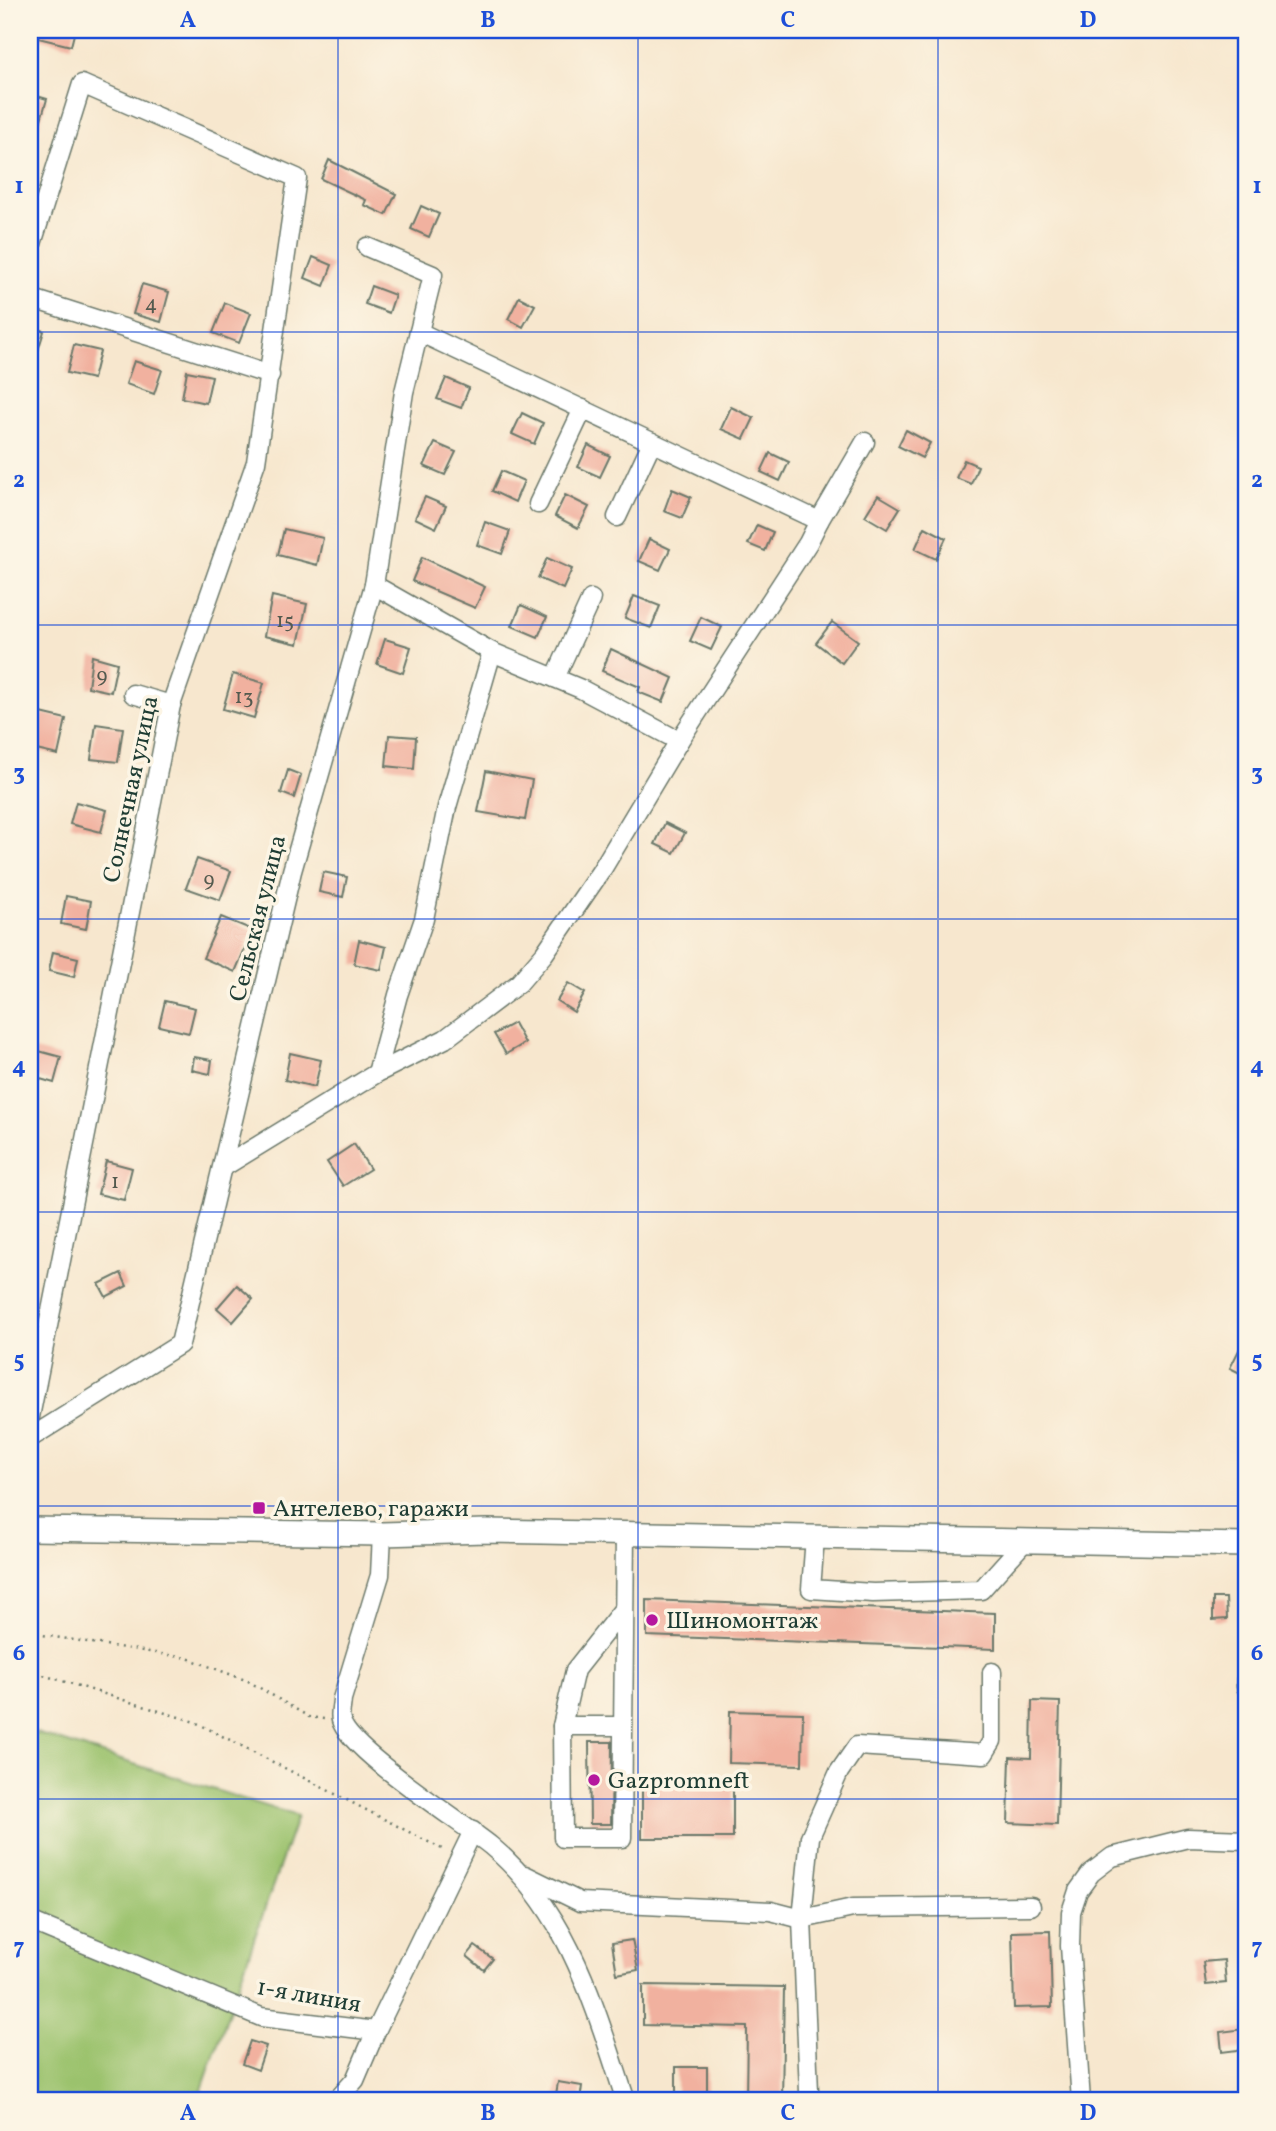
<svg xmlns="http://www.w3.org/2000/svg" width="1276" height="2131" viewBox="0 0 1276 2131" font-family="Vollkorn,serif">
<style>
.green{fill:#9bc26d;stroke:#5d8050;stroke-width:2}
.building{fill:#f1b19f}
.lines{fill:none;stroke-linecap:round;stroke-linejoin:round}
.minor-casing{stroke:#6b786a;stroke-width:21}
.major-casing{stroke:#6b786a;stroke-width:26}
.path{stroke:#6b786a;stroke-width:2.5;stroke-dasharray:2 5;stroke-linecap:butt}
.minor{stroke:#fff;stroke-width:18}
.major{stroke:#fff;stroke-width:23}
.grid{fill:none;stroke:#1d4ed8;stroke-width:2;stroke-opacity:0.55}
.poi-dot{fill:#b5179e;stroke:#fcf5e5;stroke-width:2.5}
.labels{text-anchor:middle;stroke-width:7;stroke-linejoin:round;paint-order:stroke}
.number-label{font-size:21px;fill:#545a4f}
.street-label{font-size:24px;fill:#1f3d34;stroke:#fcf5e5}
.poi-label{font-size:24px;fill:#1f3d34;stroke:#fcf5e5;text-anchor:start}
.neatline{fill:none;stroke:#1d4ed8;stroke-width:2.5}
.grid-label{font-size:23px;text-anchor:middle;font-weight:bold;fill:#1d4ed8}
</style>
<rect width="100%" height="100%" fill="#fcf5e5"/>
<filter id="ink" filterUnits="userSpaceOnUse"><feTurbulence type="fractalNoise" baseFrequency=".0143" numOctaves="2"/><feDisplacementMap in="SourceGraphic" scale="14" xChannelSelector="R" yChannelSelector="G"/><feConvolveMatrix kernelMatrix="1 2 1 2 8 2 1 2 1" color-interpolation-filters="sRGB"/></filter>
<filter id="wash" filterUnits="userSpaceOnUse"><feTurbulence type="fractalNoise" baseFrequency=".00686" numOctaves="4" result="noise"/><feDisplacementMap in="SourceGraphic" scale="28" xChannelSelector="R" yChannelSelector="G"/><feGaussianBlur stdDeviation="1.57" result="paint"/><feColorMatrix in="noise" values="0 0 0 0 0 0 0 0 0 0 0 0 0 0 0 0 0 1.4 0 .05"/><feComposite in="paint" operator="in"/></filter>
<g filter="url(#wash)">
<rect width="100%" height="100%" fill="#f7e7ce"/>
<path class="green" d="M30,1731L297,1816L198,2101H30Z"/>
<g id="blocks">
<g class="building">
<path d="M30,30H75L71,46L30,36Z"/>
<path d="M30,94L47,99L33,147H30Z"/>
<path d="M329,160L396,194L386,215L364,205L366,200L321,179Z"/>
<path d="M421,206L439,214L429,237L411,229Z"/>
<path d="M313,257L332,265L324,286L305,278Z"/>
<path d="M142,284L169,292L161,322L133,314Z"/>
<path d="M371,286L395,295L389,313L365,304Z"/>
<path d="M519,297L535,305L523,327L508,319Z"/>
<path d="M225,303L251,313L239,343L213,333Z"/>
<path d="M30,326L44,331L33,367H30Z"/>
<path d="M74,345L100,351L93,379L67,373Z"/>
<path d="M134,361L162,370L154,394L126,384Z"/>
<path d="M187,371L212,376L206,403L182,398Z"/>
<path d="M446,378L469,388L461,408L437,399Z"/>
<path d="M731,407L754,418L744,439L721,429Z"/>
<path d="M522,413L543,423L534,444L512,434Z"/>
<path d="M906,430L930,443L922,458L898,446Z"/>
<path d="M435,443L456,452L445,475L424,466Z"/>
<path d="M588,445L610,456L600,477L578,467Z"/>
<path d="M770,453L789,462L780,481L761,472Z"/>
<path d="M964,460L978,466L971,484L956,478Z"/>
<path d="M501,471L524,481L515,502L492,491Z"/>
<path d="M672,489L691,497L682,518L664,511Z"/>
<path d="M565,495L589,507L578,528L555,516Z"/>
<path d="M878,495L900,508L887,529L865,516Z"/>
<path d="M425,497L446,506L436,528L415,518Z"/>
<path d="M485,522L510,531L502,554L477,545Z"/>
<path d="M757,525L773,532L765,551L748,544Z"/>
<path d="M925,527L946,538L936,559L915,549Z"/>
<path d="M284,529L323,538L317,565L278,555Z"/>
<path d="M649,539L670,549L660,570L639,561Z"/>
<path d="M422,557L485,587L475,608L412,581Z"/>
<path d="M547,558L572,569L563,589L538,578Z"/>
<path d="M272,596L307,604L298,644L264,636Z"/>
<path d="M634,596L660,606L651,628L625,618Z"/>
<path d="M521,605L547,617L538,637L512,626Z"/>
<path d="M701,617L722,627L711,650L690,641Z"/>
<path d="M832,622L858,641L842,663L816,643Z"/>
<path d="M385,639L411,647L403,673L377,664Z"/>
<path d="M611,649L673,678L663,702L638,692L640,687L602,671Z"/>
<path d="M92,656L117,663L111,692L88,687Z"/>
<path d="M233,674L264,683L254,718L223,709Z"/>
<path d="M41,713L66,719L58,755L32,749Z"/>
<path d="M96,724L123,728L118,762L91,759Z"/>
<path d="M389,735L416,737L414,769L386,766Z"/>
<path d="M288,770L301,775L294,798L281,793Z"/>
<path d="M486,771L532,780L525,820L478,812Z"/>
<path d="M76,802L107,810L101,832L70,824Z"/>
<path d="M665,823L685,833L674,853L655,844Z"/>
<path d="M197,859L231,871L220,900L186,888Z"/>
<path d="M323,872L347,877L343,897L319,892Z"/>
<path d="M66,896L91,901L86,929L61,924Z"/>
<path d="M221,917L253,930L235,972L203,958Z"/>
<path d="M359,940L386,947L381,970L354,964Z"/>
<path d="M53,952L78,958L74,977L49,971Z"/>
<path d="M568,983L585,993L574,1012L557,1001Z"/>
<path d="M165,1001L195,1008L189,1033L159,1026Z"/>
<path d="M514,1023L525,1043L506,1054L494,1034Z"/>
<path d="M35,1050L61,1057L54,1083L30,1076Z"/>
<path d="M290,1053L321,1060L315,1087L285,1080Z"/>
<path d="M194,1057L212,1060L210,1074L192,1070Z"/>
<path d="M354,1144L370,1169L343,1186L327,1162Z"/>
<path d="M106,1161L132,1168L124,1200L98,1194Z"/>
<path d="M121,1273L127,1286L106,1297L99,1284Z"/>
<path d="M237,1285L253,1299L233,1322L217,1308Z"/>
<path d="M1246,1336V1364L1242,1374L1230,1368Z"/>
<path d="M1213,1598H1226L1227,1619L1213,1620Z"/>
<path d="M647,1600L995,1613V1649L647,1636Z"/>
<path d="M1032,1701L1060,1702L1057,1825L1008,1823L1010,1757L1031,1758Z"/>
<path d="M730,1711L803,1713L802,1765L729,1763Z"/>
<path d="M589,1742H612L611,1824H590Z"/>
<rect x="642" y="1782" width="91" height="56"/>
<path d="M1050,1931L1052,2007L1014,2008L1012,1932Z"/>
<path d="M632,1940L638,1970L617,1974L612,1943Z"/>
<path d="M475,1946L493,1959L484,1970L467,1956Z"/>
<path d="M1224,1960L1226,1983L1206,1985L1203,1962Z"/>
<path d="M643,1985L784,1987L782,2101H746L747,2027L643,2025Z"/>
<path d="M1244,2029L1246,2049L1222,2052L1220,2032Z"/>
<path d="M250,2041L266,2046L258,2070L242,2064Z"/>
<path d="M676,2067H707V2098L676,2097Z"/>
<path d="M558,2082L582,2086L580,2101H555Z"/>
</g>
</g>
</g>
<g filter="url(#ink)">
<use href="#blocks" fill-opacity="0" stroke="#6b786a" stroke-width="2"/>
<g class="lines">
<g class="minor-casing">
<g id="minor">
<path d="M30,250L82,84L297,178L256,462L171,705L30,1417"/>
<path d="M30,298L270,375"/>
<path d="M538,504L583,409"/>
<path d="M617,517L652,442"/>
<path d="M819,521L865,442"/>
<path d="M374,585L492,652L581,689L679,741"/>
<path d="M555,678L591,599"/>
<path d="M133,694L171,705"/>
<path d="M377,1073L398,995L424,919L447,807L492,652"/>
<path d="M225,1166L377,1073L445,1039L519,983L544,954L601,871L679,741L808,543L819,521L419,332"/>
<path d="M30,1438L180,1344L292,871L374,585L404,392L433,275L367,247"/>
<path d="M382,1534L380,1575L342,1699C342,1705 339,1714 341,1720C348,1750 463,1823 491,1846C570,1912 595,2008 626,2101"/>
<path d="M815,1537L811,1589L873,1593L981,1590L1025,1541"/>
<path d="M624,1608L575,1670L562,1726L563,1838H622L625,1533"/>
<path d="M1246,1687V1679"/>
<path d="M562,1726H622"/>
<path d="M525,1875L580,1902L771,1911L802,1919L853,1908L1031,1906"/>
<path d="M30,1921L261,2017L376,2031L473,1831"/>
<path d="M809,2092L802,1919L810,1837L839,1772L857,1746L984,1754L992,1741V1672"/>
<path d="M336,2101L355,2080L376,2031"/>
<path d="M1081,2101L1070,1946L1071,1912L1078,1891L1091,1873L1112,1857L1188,1838L1246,1840"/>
</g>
</g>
<g class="major-casing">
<path id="major" d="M30,1529L382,1534L486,1531L1246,1545"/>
</g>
<g class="path">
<path d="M30,1633L187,1658L248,1681L309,1717L324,1719"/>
<path d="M30,1671L195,1722L446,1851"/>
</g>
<use href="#minor" class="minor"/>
<use href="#major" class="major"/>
</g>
</g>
<path class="grid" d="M338,30V2101M638,30V2101M938,30V2101M30,332H1246M30,625H1246M30,919H1246M30,1212H1246M30,1506H1246M30,1799H1246"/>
<g class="poi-dot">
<rect x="252" y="1501" width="14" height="14" rx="3.5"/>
<circle cx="652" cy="1620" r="7"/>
<circle cx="594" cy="1780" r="7"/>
</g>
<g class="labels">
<g class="number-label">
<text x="151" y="310">4</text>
<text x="285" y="627">15</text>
<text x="102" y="682">9</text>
<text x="244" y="703">13</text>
<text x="209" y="886">9</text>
<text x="115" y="1188">1</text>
</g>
<g class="street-label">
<text transform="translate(130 789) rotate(-78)" y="8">Солнечная улица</text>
<text transform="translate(257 918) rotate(-76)" y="8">Сельская улица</text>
<text transform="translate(309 1995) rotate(10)" y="8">1-я линия</text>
</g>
<g class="poi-label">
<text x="273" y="1516">Антелево, гаражи</text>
<text x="666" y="1628">Шиномонтаж</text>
<text x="608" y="1788">Gazpromneft</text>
</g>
</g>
<rect width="1276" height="2131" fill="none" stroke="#fcf5e5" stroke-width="77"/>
<rect x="38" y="38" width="1200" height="2054" class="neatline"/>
<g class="grid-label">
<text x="188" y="27">A</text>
<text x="488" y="27">B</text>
<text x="788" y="27">C</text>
<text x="1088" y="27">D</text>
<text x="19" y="193">1</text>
<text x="1257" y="193">1</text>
<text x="19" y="487">2</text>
<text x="1257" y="487">2</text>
<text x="19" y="780">3</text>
<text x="1257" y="780">3</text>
<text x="19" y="1073">4</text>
<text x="1257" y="1073">4</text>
<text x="19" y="1367">5</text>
<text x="1257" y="1367">5</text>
<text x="19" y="1660">6</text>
<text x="1257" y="1660">6</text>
<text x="19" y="1954">7</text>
<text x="1257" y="1954">7</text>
<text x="188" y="2120">A</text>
<text x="488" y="2120">B</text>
<text x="788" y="2120">C</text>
<text x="1088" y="2120">D</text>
</g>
</svg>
